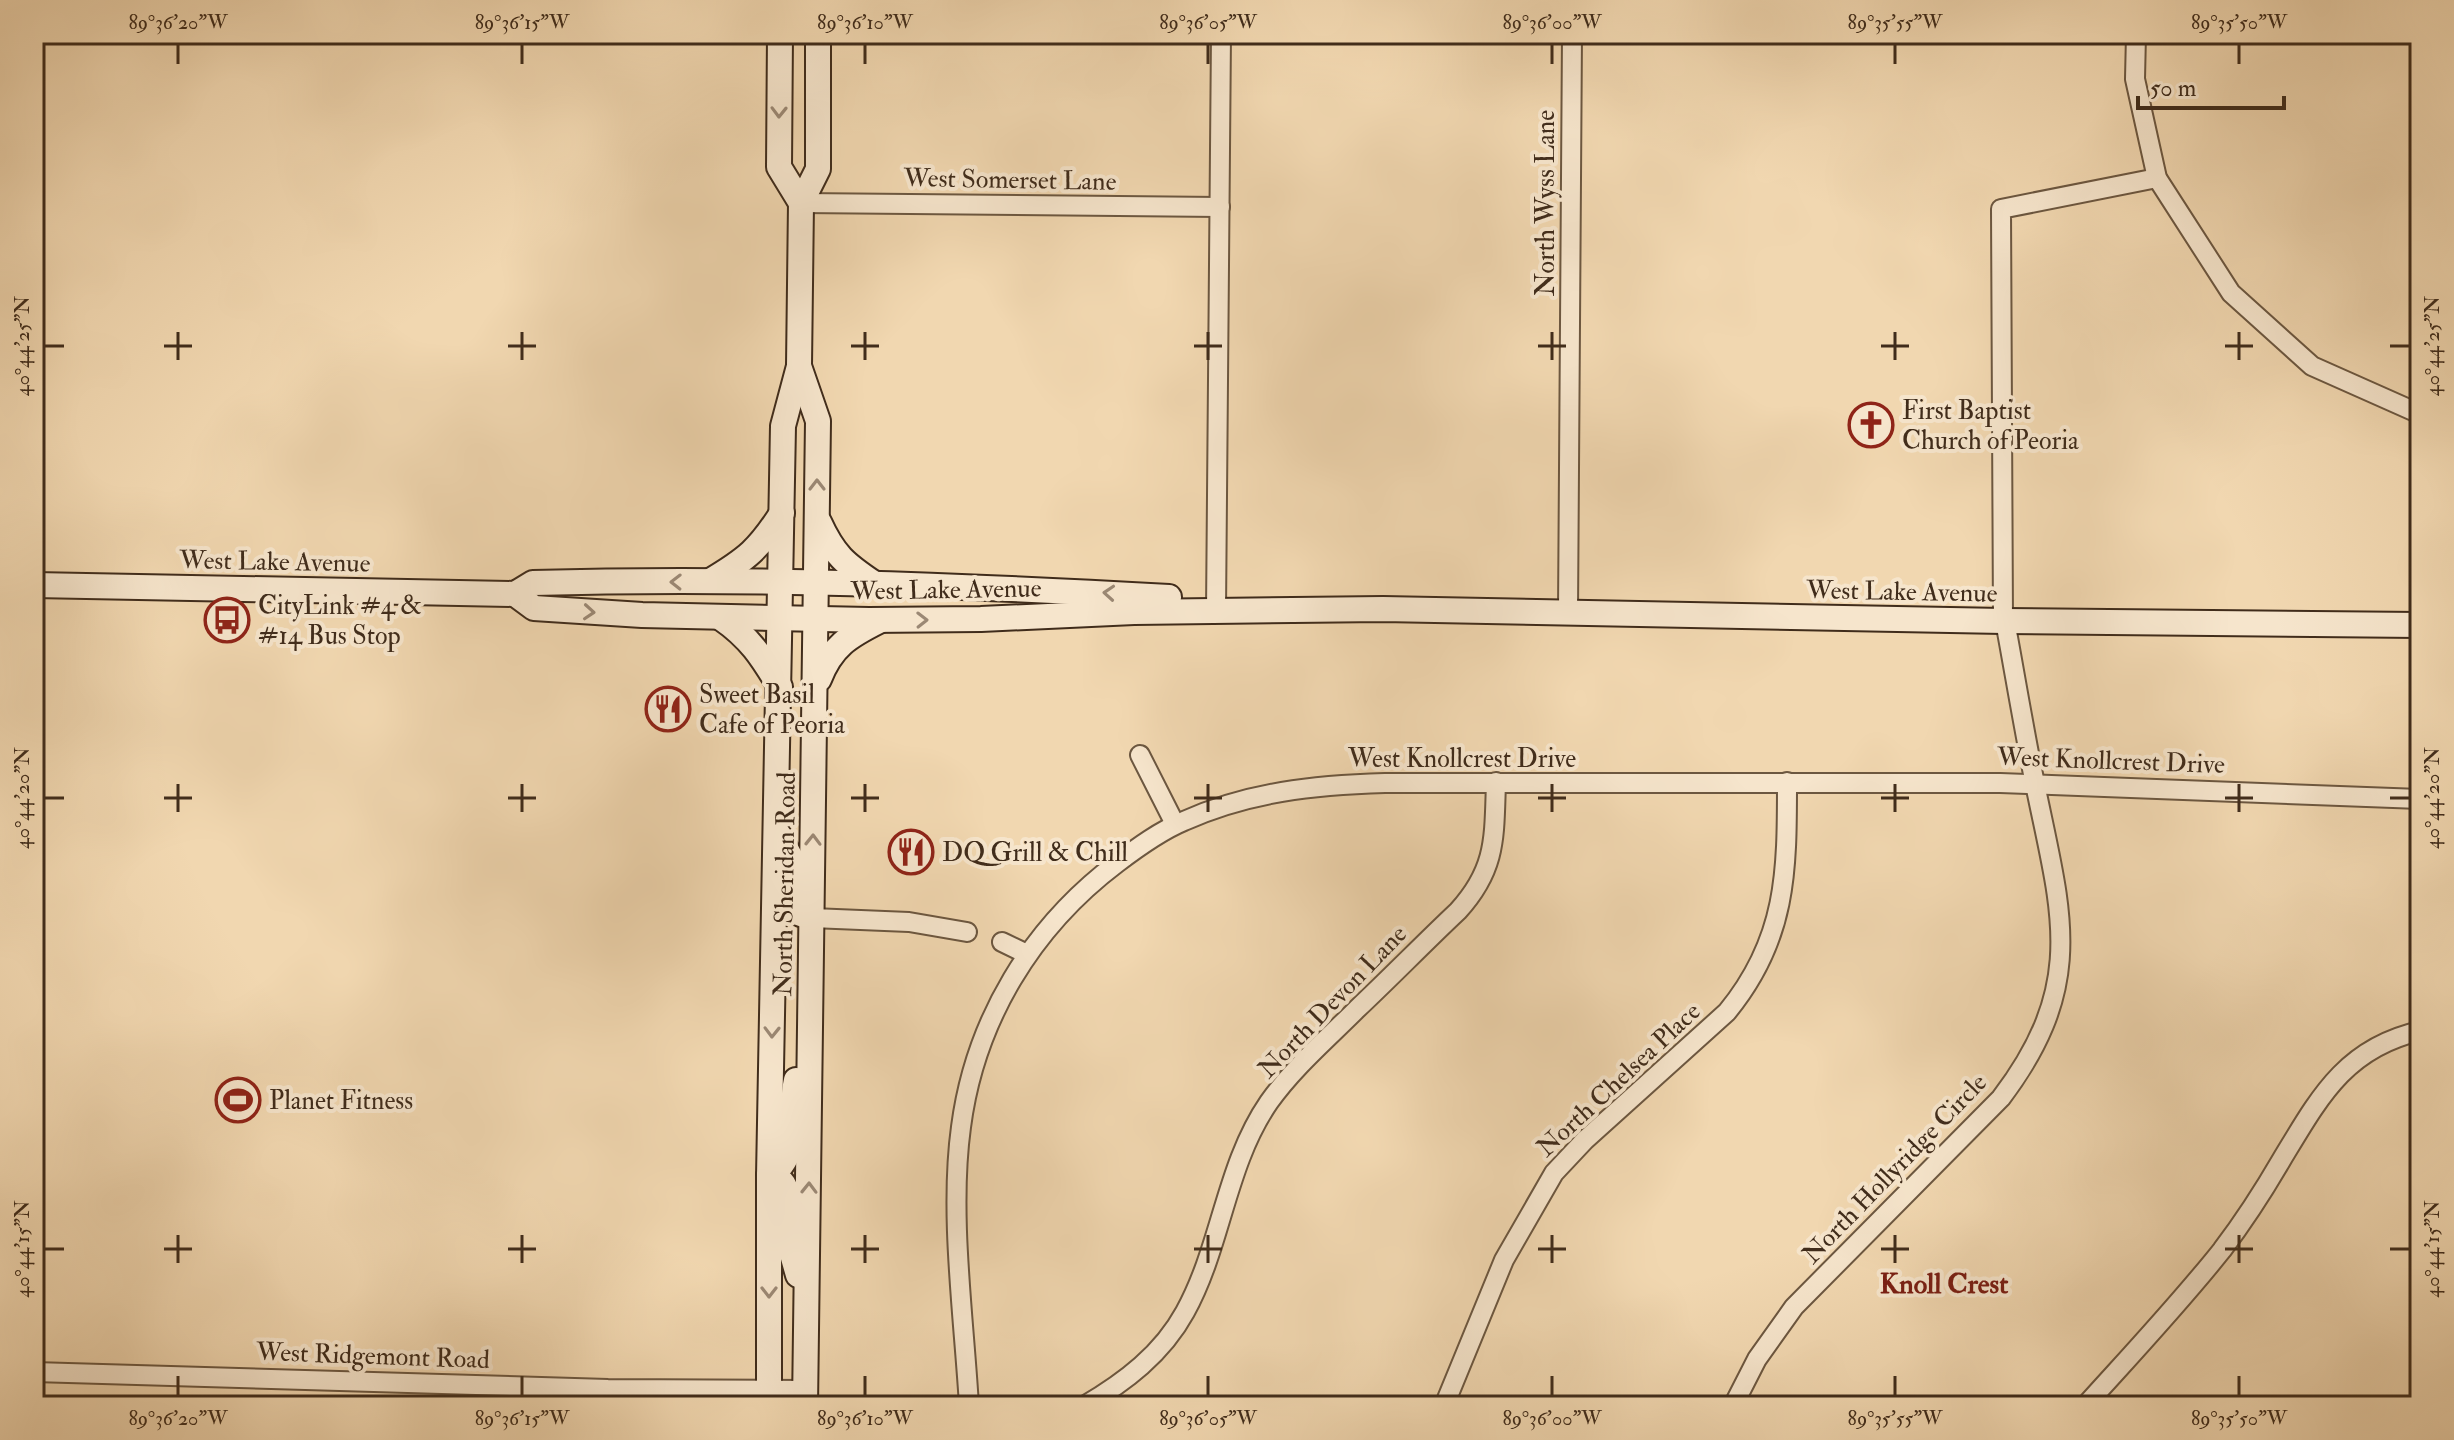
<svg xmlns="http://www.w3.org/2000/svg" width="2454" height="1440" viewBox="0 0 2454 1440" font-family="'IM FELL Double Pica',serif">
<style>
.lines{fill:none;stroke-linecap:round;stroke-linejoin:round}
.street-casing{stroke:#6c5740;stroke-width:22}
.secondary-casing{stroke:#402c1b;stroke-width:28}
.street{stroke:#f6e5cc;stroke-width:18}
.secondary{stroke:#f6e5cc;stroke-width:24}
.oneway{stroke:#9b8874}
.ticks{fill:none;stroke:#402c1b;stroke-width:3}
.labels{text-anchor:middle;stroke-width:8;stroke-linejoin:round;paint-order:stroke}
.street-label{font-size:26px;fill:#402c1b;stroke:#f6e5cc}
.poi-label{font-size:26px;fill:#402c1b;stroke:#f6e5cc;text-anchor:start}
.neighbourhood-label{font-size:28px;font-weight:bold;fill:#7a1f14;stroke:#f6e5cc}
.neatline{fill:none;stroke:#402c1b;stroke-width:3}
.ticks-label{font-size:20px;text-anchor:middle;fill:#402c1b}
</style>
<rect width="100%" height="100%" fill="#f1d7b0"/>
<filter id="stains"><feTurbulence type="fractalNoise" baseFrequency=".0025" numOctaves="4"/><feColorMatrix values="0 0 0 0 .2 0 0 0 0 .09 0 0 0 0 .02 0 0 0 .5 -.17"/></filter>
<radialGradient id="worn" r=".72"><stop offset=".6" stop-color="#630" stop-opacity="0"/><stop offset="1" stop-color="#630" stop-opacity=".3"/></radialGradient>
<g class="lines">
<g class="street-casing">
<g id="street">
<path d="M2136,34L2135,79L2157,178L2231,293L2312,366L2420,414"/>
<path d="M801,203L1220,207"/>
<path d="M1216,611L1221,34"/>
<path d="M1568,613L1572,34"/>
<path d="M2003,621L2001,209L2157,178"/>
<path d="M1140,755L1175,824"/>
<path d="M812,918L909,922L967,932"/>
<path d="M1002,942L1027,954"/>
<path d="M34,1372L608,1389L806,1390"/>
<path d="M969,1406C964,1318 949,1214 961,1127C975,1020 1032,927 1117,863C1138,847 1160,831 1184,821C1248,792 1315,785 1385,783H2000L2420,799"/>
<path d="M1084,1406C1125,1382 1162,1354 1185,1312C1222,1245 1225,1166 1269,1102C1294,1067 1327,1039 1357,1009C1391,977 1424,943 1458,911C1497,868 1494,837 1496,782"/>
<path d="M1444,1406L1504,1260L1554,1173L1585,1140L1727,1012C1787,939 1787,872 1787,782"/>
<path d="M1733,1406L1757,1359L1794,1307L2001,1098C2088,983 2061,912 2035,784C2024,730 2015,675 2005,621"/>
<path d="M2085,1406C2131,1355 2179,1304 2222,1250C2244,1221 2264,1190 2282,1159C2319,1098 2345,1048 2420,1031"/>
</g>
</g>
<g class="secondary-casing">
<g id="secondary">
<path d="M780,34L779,167L801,203"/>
<path d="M799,366L818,421L805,1406"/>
<path d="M819,522C834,555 845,564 875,584"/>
<path d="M710,581C747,559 759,549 782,513"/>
<path d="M34,585L515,594L533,583C745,577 957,585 1169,597"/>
<path d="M515,594L534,608L642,615L869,620L981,619L1134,612L1383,609L2003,621L2420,625"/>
<path d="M721,618C750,638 762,657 780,687"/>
<path d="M819,679C832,646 849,636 879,621"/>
<path d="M779,835L792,860L795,907L798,913L812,918"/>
<path d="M769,1176C803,1155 788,1113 796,1080"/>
<path d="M769,1176L783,1183L789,1195L792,1254L798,1275"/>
<path d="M769,1406V1176L783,426L799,366L801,203L818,169V34"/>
</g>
</g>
<use href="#street" class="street"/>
<use href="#secondary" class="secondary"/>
</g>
<defs><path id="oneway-chevron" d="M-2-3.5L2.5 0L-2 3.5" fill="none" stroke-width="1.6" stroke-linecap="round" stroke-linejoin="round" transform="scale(2)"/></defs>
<g class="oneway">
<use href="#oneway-chevron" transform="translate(779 112) rotate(91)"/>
<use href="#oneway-chevron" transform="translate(817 485) rotate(-90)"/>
<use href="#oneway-chevron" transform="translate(676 582) rotate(-179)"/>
<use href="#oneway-chevron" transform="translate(1109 593) rotate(-176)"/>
<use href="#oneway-chevron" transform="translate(589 612) rotate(4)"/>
<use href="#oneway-chevron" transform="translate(922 620) rotate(-1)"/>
<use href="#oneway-chevron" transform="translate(813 840) rotate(-89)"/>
<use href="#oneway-chevron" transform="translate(772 1032) rotate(91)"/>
<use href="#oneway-chevron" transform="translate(809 1188) rotate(-89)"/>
<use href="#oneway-chevron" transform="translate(769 1292) rotate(90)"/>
</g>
<path class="ticks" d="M178,44V64M522,44V64M865,44V64M1208,44V64M1552,44V64M1895,44V64M2239,44V64M178,332V360M522,332V360M865,332V360M1208,332V360M1552,332V360M1895,332V360M2239,332V360M44,346H64M164,346H192M508,346H536M851,346H879M1194,346H1222M1538,346H1566M1881,346H1909M2225,346H2253M2390,346H2410M178,784V812M522,784V812M865,784V812M1208,784V812M1552,784V812M1895,784V812M2239,784V812M44,798H64M164,798H192M508,798H536M851,798H879M1194,798H1222M1538,798H1566M1881,798H1909M2225,798H2253M2390,798H2410M178,1235V1263M522,1235V1263M865,1235V1263M1208,1235V1263M1552,1235V1263M1895,1235V1263M2239,1235V1263M44,1249H64M164,1249H192M508,1249H536M851,1249H879M1194,1249H1222M1538,1249H1566M1881,1249H1909M2225,1249H2253M2390,1249H2410M178,1376V1396M522,1376V1396M865,1376V1396M1208,1376V1396M1552,1376V1396M1895,1376V1396M2239,1376V1396"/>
<defs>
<g id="church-ring" transform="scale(2.3)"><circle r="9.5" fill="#f6e5cc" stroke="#8f2418" stroke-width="1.5"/><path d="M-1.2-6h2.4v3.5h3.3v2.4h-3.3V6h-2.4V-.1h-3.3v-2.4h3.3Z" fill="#8f2418"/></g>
<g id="bus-ring" transform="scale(2.3)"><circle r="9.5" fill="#f6e5cc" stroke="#8f2418" stroke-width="1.5"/><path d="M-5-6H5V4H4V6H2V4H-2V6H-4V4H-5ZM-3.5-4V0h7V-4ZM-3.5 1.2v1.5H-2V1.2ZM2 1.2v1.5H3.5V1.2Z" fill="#8f2418"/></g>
<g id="restaurant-ring" transform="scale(2.3)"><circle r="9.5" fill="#f6e5cc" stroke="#8f2418" stroke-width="1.5"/><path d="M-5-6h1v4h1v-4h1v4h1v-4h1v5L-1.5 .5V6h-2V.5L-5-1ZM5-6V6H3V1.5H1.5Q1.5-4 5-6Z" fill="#8f2418"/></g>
<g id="stadium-ring" transform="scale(2.3)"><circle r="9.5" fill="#f6e5cc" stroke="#8f2418" stroke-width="1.5"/><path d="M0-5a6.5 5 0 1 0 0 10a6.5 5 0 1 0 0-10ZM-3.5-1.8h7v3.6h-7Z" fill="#8f2418"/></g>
</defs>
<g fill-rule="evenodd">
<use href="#church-ring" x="1871" y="425"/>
<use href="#bus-ring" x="227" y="620"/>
<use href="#restaurant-ring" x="668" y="709"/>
<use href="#restaurant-ring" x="911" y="852"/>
<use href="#stadium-ring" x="238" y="1100"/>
</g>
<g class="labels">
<g class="street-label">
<text transform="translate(1010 179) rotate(1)" y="9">West Somerset Lane</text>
<text transform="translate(1545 203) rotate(-90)" y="9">North Wyss Lane</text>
<text transform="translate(275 561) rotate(1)" y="9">West Lake Avenue</text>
<text transform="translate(946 589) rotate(-1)" y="9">West Lake Avenue</text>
<text transform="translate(1902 591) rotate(1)" y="9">West Lake Avenue</text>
<text x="1462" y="767">West Knollcrest Drive</text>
<text transform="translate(2111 760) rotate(2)" y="9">West Knollcrest Drive</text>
<text transform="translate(784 884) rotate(-89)" y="9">North Sheridan Road</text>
<text transform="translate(1332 1001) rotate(-46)" y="9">North Devon Lane</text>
<text transform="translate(1618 1079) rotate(-43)" y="9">North Chelsea Place</text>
<text transform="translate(1894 1168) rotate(-46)" y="9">North Hollyridge Circle</text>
<text transform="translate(373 1355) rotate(2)" y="9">West Ridgemont Road</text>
</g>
<g class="poi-label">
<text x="1902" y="419">First Baptist<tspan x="1902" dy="30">Church of Peoria</tspan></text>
<text x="258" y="614">CityLink #4 &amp;<tspan x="258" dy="30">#14 Bus Stop</tspan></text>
<text x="699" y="703">Sweet Basil<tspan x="699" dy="30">Cafe of Peoria</tspan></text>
<text x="942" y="861">DQ Grill &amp; Chill</text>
<text x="269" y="1109">Planet Fitness</text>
</g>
<g class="neighbourhood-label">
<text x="1944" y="1293">Knoll Crest</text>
</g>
</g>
<rect width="2454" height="1440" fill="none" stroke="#f1d7b0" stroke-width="88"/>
<path d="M2138 96v12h146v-12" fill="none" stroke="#402c1b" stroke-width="4"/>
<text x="2150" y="96" font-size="24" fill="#402c1b" stroke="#f6e5cc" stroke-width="6" paint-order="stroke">50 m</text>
<rect x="44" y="44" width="2366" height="1352" class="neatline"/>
<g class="ticks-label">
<text x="178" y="29">89°36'20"W</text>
<text x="522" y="29">89°36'15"W</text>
<text x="865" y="29">89°36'10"W</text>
<text x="1208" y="29">89°36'05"W</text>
<text x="1552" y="29">89°36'00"W</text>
<text x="1895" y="29">89°35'55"W</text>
<text x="2239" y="29">89°35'50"W</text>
<text transform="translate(22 346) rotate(-90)" y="7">40°44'25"N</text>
<text transform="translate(2432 346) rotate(-90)" y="7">40°44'25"N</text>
<text transform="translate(22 798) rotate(-90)" y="7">40°44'20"N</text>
<text transform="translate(2432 798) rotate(-90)" y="7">40°44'20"N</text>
<text transform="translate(22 1249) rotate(-90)" y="7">40°44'15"N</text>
<text transform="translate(2432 1249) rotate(-90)" y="7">40°44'15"N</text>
<text x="178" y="1425">89°36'20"W</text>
<text x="522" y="1425">89°36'15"W</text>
<text x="865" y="1425">89°36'10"W</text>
<text x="1208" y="1425">89°36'05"W</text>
<text x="1552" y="1425">89°36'00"W</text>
<text x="1895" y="1425">89°35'55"W</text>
<text x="2239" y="1425">89°35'50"W</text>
</g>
<rect width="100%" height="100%" filter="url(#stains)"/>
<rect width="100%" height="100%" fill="url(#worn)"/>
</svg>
